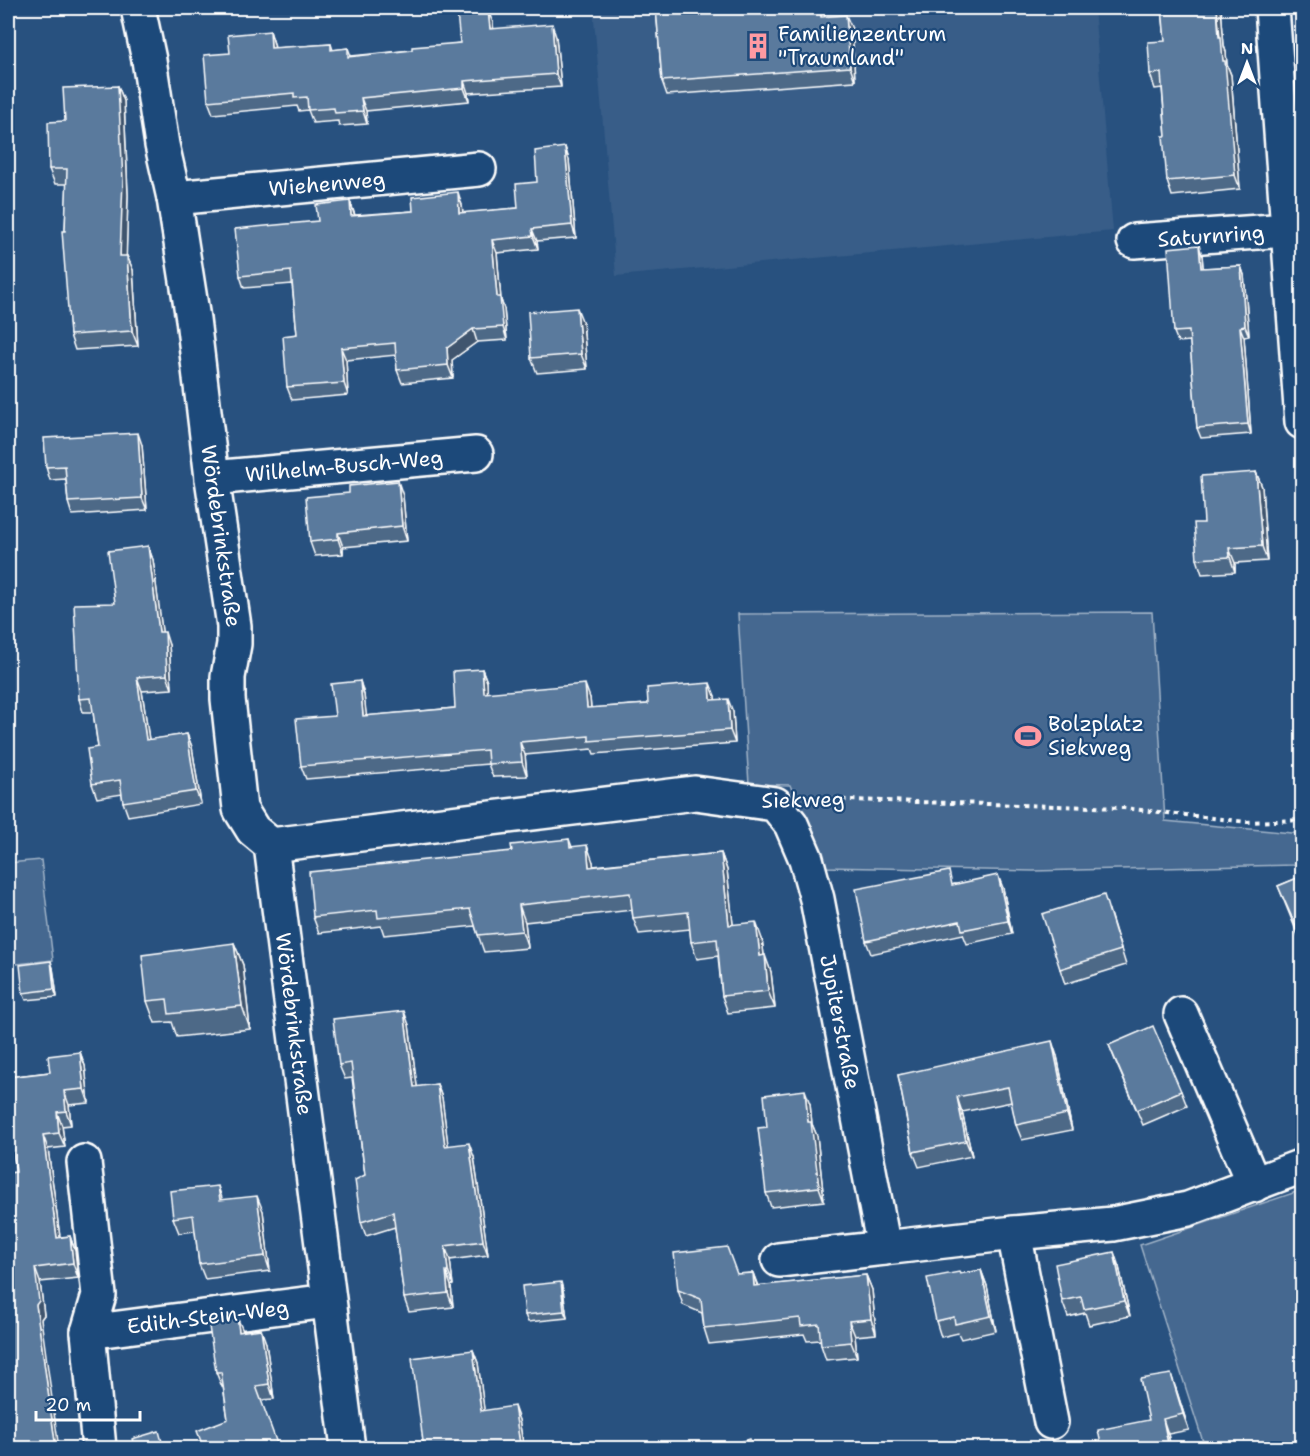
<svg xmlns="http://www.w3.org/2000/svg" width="1310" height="1456" viewBox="0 0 1310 1456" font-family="'Shantell Sans',sans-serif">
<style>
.built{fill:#375d88}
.green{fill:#446890;stroke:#a2b4c8;stroke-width:1.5}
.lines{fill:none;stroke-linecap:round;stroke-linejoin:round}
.minor-casing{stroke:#fff;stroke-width:38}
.path{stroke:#fff;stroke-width:4;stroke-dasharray:4.5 4.5;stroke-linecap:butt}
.minor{stroke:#1f4a7a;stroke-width:33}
.wall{fill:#4d6987;stroke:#fff;stroke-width:1.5}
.shaded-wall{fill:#3f556e;stroke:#fff;stroke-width:1.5}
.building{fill:#5a7a9d;stroke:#fff;stroke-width:1.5}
.labels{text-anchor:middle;stroke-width:4.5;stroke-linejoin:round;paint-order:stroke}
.poi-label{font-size:21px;fill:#fff;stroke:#1f4a7a;text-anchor:start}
.street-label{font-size:21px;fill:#fff;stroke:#1f4a7a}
</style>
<rect width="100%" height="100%" fill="#28517f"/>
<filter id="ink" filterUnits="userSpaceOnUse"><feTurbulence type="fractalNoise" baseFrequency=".0167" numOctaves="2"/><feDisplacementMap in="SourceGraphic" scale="12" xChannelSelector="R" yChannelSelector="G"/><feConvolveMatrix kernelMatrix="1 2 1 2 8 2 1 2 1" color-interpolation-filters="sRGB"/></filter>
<g filter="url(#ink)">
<path class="built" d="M593,8H1094L1113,231L616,276Z"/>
<g class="green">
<path d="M1152,612L1165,821L1302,834V860L1293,865L1033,871L823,867L790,785L749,784L738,614Z"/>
<path d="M41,860L53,960L8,965V863Z"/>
<path d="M1302,1190V1448H1205L1140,1245Z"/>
</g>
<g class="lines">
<g class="minor-casing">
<g id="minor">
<path d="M138,8L149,60L162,145L174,198L193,319L212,478L234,626V644L228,677V699L240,809L253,830L271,845L348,1448"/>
<path d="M1272,8L1302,422"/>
<path d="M174,198L479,169"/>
<path d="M1134,241L1287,230"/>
<path d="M212,478L476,454"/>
<path d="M271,845L695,793L775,804L791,824L806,859L817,899L884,1248L779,1260"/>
<path d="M1181,1014L1254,1185"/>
<path d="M84,1162L99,1295L88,1332L99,1448"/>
<path d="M1014,1233L1051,1422"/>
<path d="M884,1248L1014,1233L1113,1224L1188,1209L1302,1166"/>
<path d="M88,1332L328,1301"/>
</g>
</g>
<path class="path" d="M815,799L1124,808L1247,822L1302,820"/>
<use href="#minor" class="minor"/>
</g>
<g class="wall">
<path d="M656,8H824L825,17L852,29L855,81L667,95L662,81Z"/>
<path d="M1162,8H1221L1224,46L1226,52L1227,65L1231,75L1240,189L1172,196L1167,181L1166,136L1162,88L1155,89L1150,74L1165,41Z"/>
<path d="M493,23V29L556,37L561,87L468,93L469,101L366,111L367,124L339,126L338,121L313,123L308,110L299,111L297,106L213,114L208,101L230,53L270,31L274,44L275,48L331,44L333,50L348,48L351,56L412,50L460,43Z"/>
<path d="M118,86L124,101L128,195L126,256H127L133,270L138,346L75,350L70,335L65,231L67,184H55L49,169L65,121Z"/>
<path d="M565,147L569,160L576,238L537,241L538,249L497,253L501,300L504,309L507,340L477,342L452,360L453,378L402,383L397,370L396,355L346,360L348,395L292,400L287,387L297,334L292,284L244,288L240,276L318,221L350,201L355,215L413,211L462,205L463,213L518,208Z"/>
<path d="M1202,255L1203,268L1241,266L1244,275L1249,336L1244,337L1251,434L1201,438L1197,428L1190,341L1178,342L1174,332Z"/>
<path d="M583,323L587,369L537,373L531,358Z"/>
<path d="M142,445L147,510L72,515L68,502L66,479L50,480L46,467Z"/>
<path d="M1256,472L1262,487L1267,561L1235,563V572L1202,574L1197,559L1204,523Z"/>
<path d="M403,496L407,541L343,547V554L315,556L310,542Z"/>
<path d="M148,546L153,560L162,632L169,645L172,689L142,691L149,740L187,734L192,747L201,804L128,816L123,802L122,794L97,798L92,784L98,747L93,712H83L79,699L115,603Z"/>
<path d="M482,669L487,682V693L590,698L591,708L648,704L715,696V700L733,712L735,743L594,754L592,749L525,755L527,776L493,777L488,764L306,779L301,766L360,681L364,695L366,716L455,708Z"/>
<path d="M569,839L572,847L593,862V866L721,853L727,870L733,925L762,939L764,955L771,972L775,1008L728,1013L722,996L718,956L697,959L691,942L690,929L639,934L633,918L632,910L525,922L528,948L484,952L475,926L384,935L381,926L319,933L313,917L512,851Z"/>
<path d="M1302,876V945L1278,886Z"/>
<path d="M954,884L1003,888L1012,934L967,944L963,934L871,954L866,941Z"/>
<path d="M1109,910L1126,965L1065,984L1060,969Z"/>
<path d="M234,943L243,965L250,1029L177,1037L172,1022L155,1023L147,1001Z"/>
<path d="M53,968L57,997L26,1000L23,993Z"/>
<path d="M409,1025L417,1087L437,1084L442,1098L448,1146L474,1157L488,1255L450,1260L453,1285L451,1286L453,1307L409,1312L404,1298L395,1227L366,1236L361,1222L365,1175L352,1078L345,1079L339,1065Z"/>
<path d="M1109,1045L1181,1091L1187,1106L1143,1125L1115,1060Z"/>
<path d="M80,1052L85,1066L89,1103L69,1105L71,1125L62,1126L65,1147L48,1149L60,1237L70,1236L75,1251L78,1278L40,1282L44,1315L41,1319L11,1258L16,1172L11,1133L8,1134V1077L50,1072Z"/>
<path d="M1057,1056L1072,1130L1022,1140L1016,1125L1012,1102L962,1112L972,1156L919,1167L913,1152L898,1075Z"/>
<path d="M810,1104L812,1124L817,1136L824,1201L771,1207L766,1193L767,1127Z"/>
<path d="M223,1200L263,1211L270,1271L205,1279L199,1264L195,1231L179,1233L173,1218Z"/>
<path d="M1119,1267L1130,1316L1089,1325L1085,1313L1068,1317L1062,1301Z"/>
<path d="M981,1270L987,1286L996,1331L961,1339L958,1333L941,1337L936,1321L960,1274Z"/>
<path d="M753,1273L758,1286L866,1275L872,1290L876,1334L855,1336L857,1357L826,1360L821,1345L820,1340L807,1341L804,1334L709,1344L704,1328L702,1313L683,1305L678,1290L737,1274Z"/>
<path d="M563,1290L567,1318L528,1322L525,1315Z"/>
<path d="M243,1331L266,1343L274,1399L261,1400L228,1419L223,1386L222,1387L216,1372Z"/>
<path d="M473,1350L478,1363L484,1411L519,1420L524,1449H424Z"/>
<path d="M1176,1389L1189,1430L1168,1434L1171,1449H1102L1149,1420Z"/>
</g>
<g class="shaded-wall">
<path d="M820,8H824L826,31L821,17Z"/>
<path d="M1217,8H1221L1224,46L1226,52L1227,65L1231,75L1240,189L1235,175Z"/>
<path d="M488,10L493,23L495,42L490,29Z"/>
<path d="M846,15L852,29L855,81L850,67Z"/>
<path d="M552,24L556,37L561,87L556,74Z"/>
<path d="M270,31L274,44L276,61L271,48Z"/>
<path d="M464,81L468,93L469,101L464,88Z"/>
<path d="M118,86L124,101L128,195L126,270L120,256Z"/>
<path d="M361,98L366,111L367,124L363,111Z"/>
<path d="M565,147L569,160L576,238L572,225Z"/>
<path d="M458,192L462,205L464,225L459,213Z"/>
<path d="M350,201L354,214L356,228L351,216Z"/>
<path d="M532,229L537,241L538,249L533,236Z"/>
<path d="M492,240L497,253L501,300L504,309L507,340L503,327L497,297Z"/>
<path d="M1199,245L1202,255L1204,278L1201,268Z"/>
<path d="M127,256L133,270L138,346L132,331Z"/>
<path d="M1241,266L1244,275L1249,336L1245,326Z"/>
<path d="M577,308L583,323L587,369L581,354Z"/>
<path d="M1240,327L1244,337L1251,434L1248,424Z"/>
<path d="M473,329L477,342L452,360L453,378L448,365L447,348Z"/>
<path d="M341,348L346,360L348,395L344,383Z"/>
<path d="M138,433L142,445L147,510L142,498Z"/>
<path d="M1256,472L1262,487L1267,561L1262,546Z"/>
<path d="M398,481L403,496L407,541L402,526Z"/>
<path d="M338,533L343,547V554L338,539Z"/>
<path d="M148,546L153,560L164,646L159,632Z"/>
<path d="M1229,548L1235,563V572L1230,557Z"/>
<path d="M165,632L169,645L172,689L167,675Z"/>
<path d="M482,669L487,682L488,706L484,693Z"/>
<path d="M137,677L142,691L151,754L146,740Z"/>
<path d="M360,681L364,695L368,729L363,716Z"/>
<path d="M710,683L715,696L716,714L711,700Z"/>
<path d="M585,684L590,698L592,722L587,708Z"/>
<path d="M728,699L733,712L735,743L730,730Z"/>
<path d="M187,734L192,747L201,804L196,791Z"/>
<path d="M520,742L525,755L527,776L522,762Z"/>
<path d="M587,845L593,862L595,883L589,867Z"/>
<path d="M721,853L727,870L735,942L729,925Z"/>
<path d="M998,875L1003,888L1012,934L1008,921Z"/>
<path d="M519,905L525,922L528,948L522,931Z"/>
<path d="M756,922L762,939L766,972L760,956Z"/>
<path d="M234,943L243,965L250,1029L242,1006Z"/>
<path d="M765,955L771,972L775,1008L768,991Z"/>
<path d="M51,961L53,968L57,997L54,989Z"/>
<path d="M404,1011L409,1025L419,1101L414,1087Z"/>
<path d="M1052,1041L1057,1056L1072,1130L1067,1114Z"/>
<path d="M80,1052L85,1066L89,1103L84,1089Z"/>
<path d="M437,1084L442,1098L450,1160L445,1146Z"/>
<path d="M805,1090L810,1104L812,1124L817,1136L824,1201L819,1187L808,1122Z"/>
<path d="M64,1091L69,1105L71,1125L66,1111Z"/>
<path d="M957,1097L962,1112L972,1156L966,1141Z"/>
<path d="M57,1112L62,1126L65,1147L59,1133Z"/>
<path d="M43,1135L48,1149L62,1252L57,1238Z"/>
<path d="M469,1143L474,1157L488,1255L483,1241Z"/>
<path d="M218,1186L223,1201L220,1200Z"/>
<path d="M257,1196L263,1211L270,1271L265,1256Z"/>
<path d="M70,1236L75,1251L78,1278L73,1263Z"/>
<path d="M445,1246L450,1260L453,1285L448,1271Z"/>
<path d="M1114,1252L1119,1267L1130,1316L1124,1301Z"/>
<path d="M35,1268L40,1282L44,1315L41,1319L59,1449H56L36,1305Z"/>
<path d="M981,1270L987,1286L996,1331L991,1316Z"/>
<path d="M446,1271L451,1286L453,1307L448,1293Z"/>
<path d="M753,1273L758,1288L754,1286Z"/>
<path d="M866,1275L872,1290L876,1334L871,1319Z"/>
<path d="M561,1282L563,1290L567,1318L564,1311Z"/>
<path d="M237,1317L243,1331L239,1332Z"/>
<path d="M849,1321L855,1336L857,1357L851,1342Z"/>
<path d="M261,1329L266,1343L274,1399L269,1384Z"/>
<path d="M473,1350L478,1363L486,1424L481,1411Z"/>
<path d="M1171,1374L1176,1389L1189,1430L1183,1414Z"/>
<path d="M514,1406L519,1420L524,1449H522L520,1444Z"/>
<path d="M1163,1419L1168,1434L1171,1449H1169Z"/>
</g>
<g class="building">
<path d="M656,8H820L821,17L846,15L850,67L662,81Z"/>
<path d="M1162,8H1217L1219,37H1221L1223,61H1225L1235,175L1167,181L1163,136H1166L1161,73L1150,74L1148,42L1165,41Z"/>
<path d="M488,10L490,29L552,24L556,74L464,81V88L361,98L363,111L335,113L334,108L308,110L307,97L294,98V93L208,101L204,55L230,53L228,35L270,31L271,48L331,44V50L348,48V57L412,50V47L460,43L457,13Z"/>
<path d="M118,86L123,180L120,256H127L132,331L70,335L62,231H65L67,169H49L48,122L65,121L63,88Z"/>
<path d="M565,147L572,225L532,229L533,236L492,240L497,297H500L503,327L473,329L447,348L448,365L397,370L395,343L341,348L344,383L287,387L283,336L297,334L291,271L240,276L235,229L318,221L316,205L350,201L351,216L413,211L412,197L458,192L459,213L518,208L516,184L537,182L535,151Z"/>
<path d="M1199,245L1201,268L1241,266L1245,326L1240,327L1248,424L1197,428L1189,331L1174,332L1168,248Z"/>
<path d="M577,308L581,354L531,358L528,312Z"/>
<path d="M138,433L142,498L68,502L65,466L46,467L44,438Z"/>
<path d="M1256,472L1262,546L1229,548L1230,557L1197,559L1194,523H1204L1201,476Z"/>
<path d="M398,481L402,526L338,533V539L310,542L306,497L349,493V486Z"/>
<path d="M148,546L159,632H165L167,675L137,677L146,740L187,734L196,791L123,802L120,780L92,784L87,749L98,747L91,698L79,699L74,604L115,603L108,551Z"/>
<path d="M482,669L484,693L585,684L587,708L648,704L647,688L710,683L711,700L728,699L730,730L589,741V736L520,742L522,762L488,764L487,750L301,766L296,719L335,716L331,684L360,681L363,716L455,708L453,671Z"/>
<path d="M569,839L570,847L587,845L589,867L721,853L729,925L756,922L760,956L765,955L768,991L722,996L717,939L691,942L688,912L633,918L630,893L519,905L522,931L478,935L470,909L378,918L377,910L313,917L309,872L512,851L511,845Z"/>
<path d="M949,871L952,885L998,875L1008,921L962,930L960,921L866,941L856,889Z"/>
<path d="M1302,876V929L1298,931L1278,886Z"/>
<path d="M1104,895L1121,950L1060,969L1042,914Z"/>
<path d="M234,943L242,1006L169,1014L167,999L147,1001L142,955Z"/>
<path d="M51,961L54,989L23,993L20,965Z"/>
<path d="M404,1011L414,1087L437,1084L445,1146L469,1143L483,1241L445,1246L448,1271H446L448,1293L404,1298L393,1212L361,1222L355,1180L365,1175L351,1063L339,1065L333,1019Z"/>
<path d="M1153,1026L1181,1091L1137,1110L1109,1045Z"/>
<path d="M1052,1041L1067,1114L1016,1125L1008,1087L957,1097L966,1141L913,1152L898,1075Z"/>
<path d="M80,1052L84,1089L64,1091L66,1111L57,1112L59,1133L43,1135L57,1238L70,1236L73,1263L35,1268L39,1301L36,1305L56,1449H8V1258H11L8,1232V1173L16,1172L9,1119H8V1077L50,1072L48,1056Z"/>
<path d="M805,1090L808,1122H811L819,1187L766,1193L758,1128L767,1127L764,1095Z"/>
<path d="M218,1186L220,1200L257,1196L265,1256L199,1264L193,1215L173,1218L170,1191Z"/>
<path d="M727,1247L737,1274L753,1273L754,1286L866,1275L871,1319L849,1321L851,1342L821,1345L819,1324L801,1326L800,1318L704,1328L701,1299L678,1290L674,1253Z"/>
<path d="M1114,1252L1124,1301L1084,1309L1081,1297L1062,1301L1055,1264Z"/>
<path d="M981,1270L991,1316L955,1324L954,1317L936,1321L927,1278L959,1272L960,1274Z"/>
<path d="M561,1282L564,1311L525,1315L522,1286Z"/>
<path d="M237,1317L239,1332L261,1329L269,1384L256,1386L279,1449H204L197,1431L228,1419L221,1372H216L208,1320Z"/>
<path d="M473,1350L481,1411L514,1406L520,1444L489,1449H424L412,1358Z"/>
<path d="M1171,1374L1183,1414L1163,1419L1169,1449H1102L1098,1430L1149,1420L1140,1379Z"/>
<path d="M159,1431L164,1449H135L132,1439Z"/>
<path d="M750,1439L753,1449H719Z"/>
<path d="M1030,1445L1031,1449H1014Z"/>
</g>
</g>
<defs>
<g id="building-bare" transform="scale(2.07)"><path d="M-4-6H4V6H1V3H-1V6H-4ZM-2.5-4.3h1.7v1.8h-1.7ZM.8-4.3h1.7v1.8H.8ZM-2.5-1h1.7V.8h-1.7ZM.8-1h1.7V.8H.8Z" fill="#ff9aa2" stroke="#1f4a7a" stroke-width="2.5" paint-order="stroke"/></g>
<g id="stadium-bare" transform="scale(2.07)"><path d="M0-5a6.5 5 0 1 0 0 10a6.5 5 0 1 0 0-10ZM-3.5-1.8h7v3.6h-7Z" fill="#ff9aa2" stroke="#1f4a7a" stroke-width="2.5" paint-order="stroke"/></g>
</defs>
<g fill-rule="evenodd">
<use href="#building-bare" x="758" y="46"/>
<use href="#stadium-bare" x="1028" y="736"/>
</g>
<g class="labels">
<g class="poi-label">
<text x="778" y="41">Familienzentrum<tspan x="778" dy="24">"Traumland"</tspan></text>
<text x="1048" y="731">Bolzplatz<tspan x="1048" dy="24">Siekweg</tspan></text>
</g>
<g class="street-label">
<text transform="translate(327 184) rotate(-5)" y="7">Wiehenweg</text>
<text transform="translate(1211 236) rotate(-4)" y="7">Saturnring</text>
<text transform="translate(344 466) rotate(-5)" y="7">Wilhelm-Busch-Weg</text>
<text transform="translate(221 536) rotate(82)" y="7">Wördebrinkstraße</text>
<text transform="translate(803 800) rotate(-1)" y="7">Siekweg</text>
<text transform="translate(840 1022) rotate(79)" y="7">Jupiterstraße</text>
<text transform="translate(294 1024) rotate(83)" y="7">Wördebrinkstraße</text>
<text transform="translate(208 1317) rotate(-7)" y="7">Edith-Stein-Weg</text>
</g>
</g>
<rect width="1310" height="1456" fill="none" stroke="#1f4a7a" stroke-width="30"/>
<rect x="15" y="15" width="1280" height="1426" fill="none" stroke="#fff" stroke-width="2" filter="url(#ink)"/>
<g transform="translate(1247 63)" stroke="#1f4a7a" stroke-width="4.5" paint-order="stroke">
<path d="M0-4.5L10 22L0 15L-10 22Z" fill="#ffffff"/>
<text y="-9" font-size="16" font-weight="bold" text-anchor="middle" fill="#ffffff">N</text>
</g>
<path d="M36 1411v9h104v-9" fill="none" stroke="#ffffff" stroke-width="3"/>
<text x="45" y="1411" font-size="18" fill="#ffffff" stroke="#1f4a7a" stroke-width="4.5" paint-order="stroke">20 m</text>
</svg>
